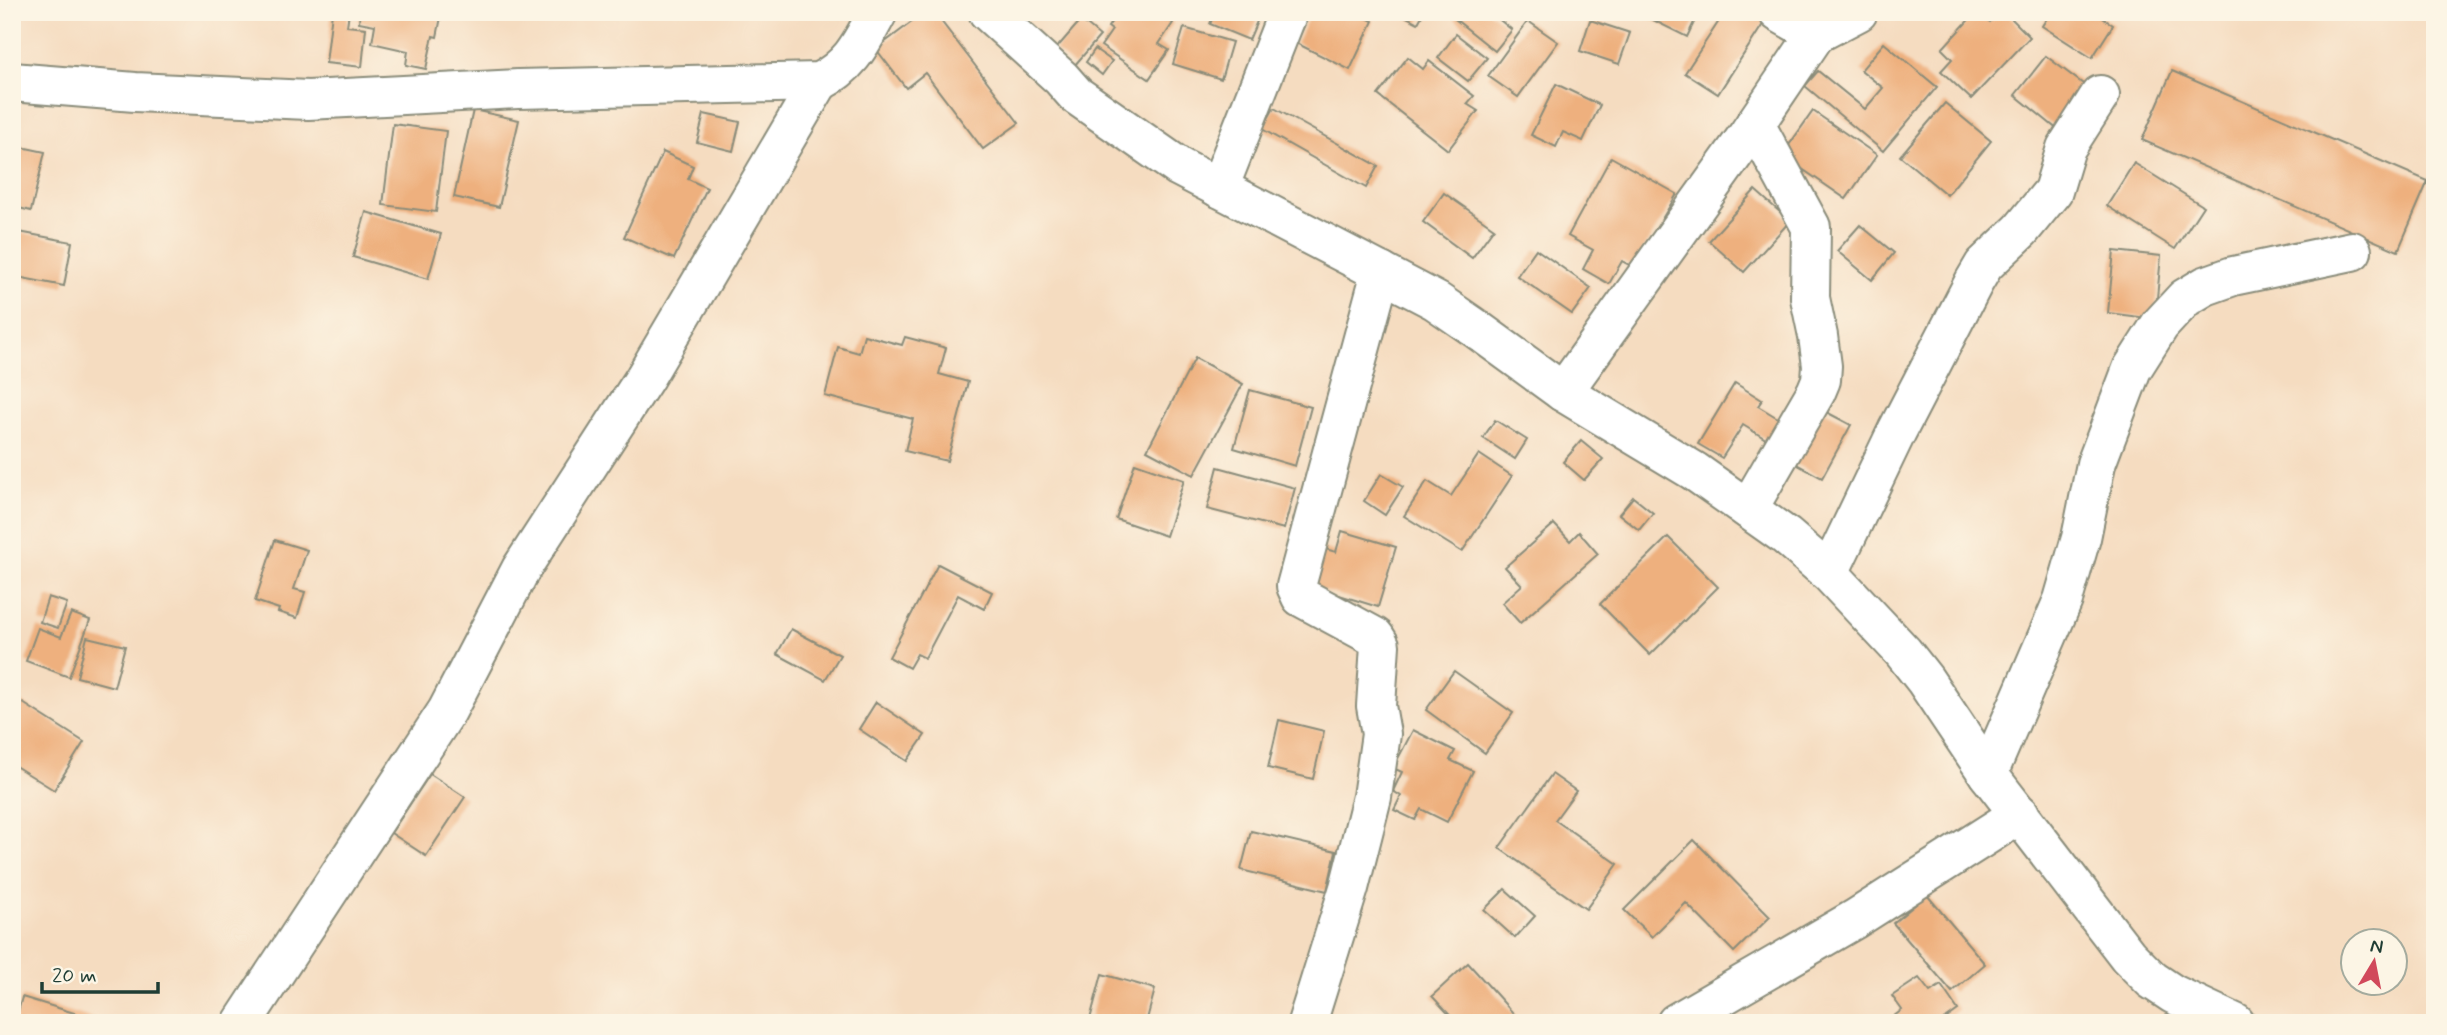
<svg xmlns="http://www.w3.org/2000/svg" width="2447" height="1035" viewBox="0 0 2447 1035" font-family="Mynerve,sans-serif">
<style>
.building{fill:#eeb07e}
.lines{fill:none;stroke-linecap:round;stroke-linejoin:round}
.minor-casing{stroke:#8a8c7a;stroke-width:42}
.minor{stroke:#fff;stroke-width:38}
</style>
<rect width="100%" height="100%" fill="#fcf5e5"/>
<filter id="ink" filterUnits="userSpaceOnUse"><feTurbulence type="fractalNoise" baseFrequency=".0143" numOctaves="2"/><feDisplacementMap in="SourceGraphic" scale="14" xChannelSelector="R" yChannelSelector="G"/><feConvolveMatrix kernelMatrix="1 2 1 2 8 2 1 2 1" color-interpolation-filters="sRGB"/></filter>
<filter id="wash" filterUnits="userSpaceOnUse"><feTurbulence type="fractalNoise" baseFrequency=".00686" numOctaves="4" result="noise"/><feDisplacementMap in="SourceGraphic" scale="28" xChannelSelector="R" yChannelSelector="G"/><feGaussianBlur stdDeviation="1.57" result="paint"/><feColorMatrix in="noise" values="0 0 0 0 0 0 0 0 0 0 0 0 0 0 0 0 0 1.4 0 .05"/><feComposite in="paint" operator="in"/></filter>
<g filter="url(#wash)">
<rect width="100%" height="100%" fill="#f5dcc0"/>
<g id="blocks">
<g class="building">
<path d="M332,12H349L347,26L366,28L362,67L326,63Z"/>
<path d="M360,12H442L437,37L433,36L426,69L406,65L408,51L372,43L375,25L359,22Z"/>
<path d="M925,12H934L1019,123L983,149L925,73L906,88L876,49Z"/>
<path d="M1039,12H1054L1048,19Z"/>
<path d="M1088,12H1110L1101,23Z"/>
<path d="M1118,12H1158L1173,23L1159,44L1169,50L1149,79L1101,46L1112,30L1108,27Z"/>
<path d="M1215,12H1261L1249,40L1210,24Z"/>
<path d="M1311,12H1354L1373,21L1350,70L1296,43Z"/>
<path d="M1397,12H1424L1418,23Z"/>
<path d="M1460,12H1490L1512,30L1495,51L1455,19Z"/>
<path d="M1637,12H1699L1687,37Z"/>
<path d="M1725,12H1758L1767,18L1718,94L1685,73Z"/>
<path d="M1976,12L1990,22L1999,12H2005L2030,37L1971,99L1941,71L1952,59L1942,49Z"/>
<path d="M2051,12H2094L2113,25L2092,58L2042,26Z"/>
<path d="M1081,20L1100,36L1074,66L1055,50Z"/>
<path d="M1590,20L1630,33L1619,64L1580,51Z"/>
<path d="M1528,21L1558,42L1518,97L1488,76Z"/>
<path d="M1184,28L1232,42L1221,79L1173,64Z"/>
<path d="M1456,34L1487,58L1468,81L1438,58Z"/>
<path d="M1884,43L1937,87L1883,151L1805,86L1818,71L1865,109L1883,88L1861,70Z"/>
<path d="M1095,49L1112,61L1102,75L1086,62Z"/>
<path d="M2046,56L2091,90L2058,130L2015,95Z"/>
<path d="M1408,57L1423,69L1429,61L1474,96L1467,104L1478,111L1448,150L1378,95Z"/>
<path d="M2172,71L2428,181L2398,251L2142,140Z"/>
<path d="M1556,84L1600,105L1583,141L1563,132L1556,147L1531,135Z"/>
<path d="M1945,103L1991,141L1947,195L1900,156Z"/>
<path d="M1274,108L1378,166L1366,188L1262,129Z"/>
<path d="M473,110L519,120L499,207L454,197Z"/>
<path d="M1813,111L1877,155L1846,199L1782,155Z"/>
<path d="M704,114L740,122L733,151L697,142Z"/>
<path d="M393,124L446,131L436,212L383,205Z"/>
<path d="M12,145L45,152L31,211L15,207L13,215Z"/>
<path d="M663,152L693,166L688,179L707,188L674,259L624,237Z"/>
<path d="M1611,157L1677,194L1633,267L1622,261L1609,284L1583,269L1593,250L1568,236Z"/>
<path d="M2134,163L2203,206L2175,249L2107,206Z"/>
<path d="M1755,190L1790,221L1744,272L1709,241Z"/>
<path d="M1444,193L1494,228L1472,258L1423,222Z"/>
<path d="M366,212L441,234L428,279L353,257Z"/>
<path d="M1860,225L1894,253L1872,280L1837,251Z"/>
<path d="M19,232L72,242L64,286L12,276Z"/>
<path d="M1536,249L1591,288L1572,314L1517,276Z"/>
<path d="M2114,251L2161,256L2155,319L2108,313Z"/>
<path d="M864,335L902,345L905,337L946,348L939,374L968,382L947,461L905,451L913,419L825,396L838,347L859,353Z"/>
<path d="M1195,358L1243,384L1194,475L1147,450Z"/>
<path d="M1735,383L1762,400L1758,406L1786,423L1774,444L1743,425L1722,458L1698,444Z"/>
<path d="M1250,390L1311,407L1295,466L1234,448Z"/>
<path d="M1813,405L1851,425L1822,478L1785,458Z"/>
<path d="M1495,420L1527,440L1515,459L1483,438Z"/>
<path d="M1581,441L1603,459L1584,480L1563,462Z"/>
<path d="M1479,454L1512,476L1462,552L1404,516L1427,481L1451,496Z"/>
<path d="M1135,463L1184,480L1166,536L1116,519Z"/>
<path d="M1218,467L1295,488L1284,529L1207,509Z"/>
<path d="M1381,474L1403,487L1385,515L1364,501Z"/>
<path d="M1633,497L1653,513L1639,530L1619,514Z"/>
<path d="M1554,524L1570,541L1579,532L1598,554L1520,623L1502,603L1522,585L1505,567Z"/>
<path d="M1342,531L1396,547L1378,607L1310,586L1322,548L1336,552Z"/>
<path d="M1668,537L1718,587L1650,655L1600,604Z"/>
<path d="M275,540L307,550L294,589L305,592L297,618L278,612L279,609L255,601Z"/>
<path d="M938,564L992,592L984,609L958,595L925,658L917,654L909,668L889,657Z"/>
<path d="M48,597L67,603L58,628L40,622Z"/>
<path d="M71,613L90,620L69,677L26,661L38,628L61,637Z"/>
<path d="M791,629L840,655L825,680L777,654Z"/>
<path d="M87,637L125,646L114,687L77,677Z"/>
<path d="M1454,671L1513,713L1485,753L1426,710Z"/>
<path d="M12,696L84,742L54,790L12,764Z"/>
<path d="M876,702L925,735L907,761L859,729Z"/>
<path d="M1279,720L1324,731L1313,779L1268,768Z"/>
<path d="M1413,730L1455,751L1450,760L1473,771L1447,822L1421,809L1415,820L1394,810L1401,796L1393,791L1402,772L1393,768Z"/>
<path d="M430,774L465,797L426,856L391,833Z"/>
<path d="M1552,774L1576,791L1555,820L1618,864L1586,909L1499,848Z"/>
<path d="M1251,831L1336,851L1327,891L1241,870Z"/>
<path d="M1694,840L1770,917L1734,952L1686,903L1652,937L1624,910Z"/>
<path d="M1505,889L1535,916L1515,938L1484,910Z"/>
<path d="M1927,895L1985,964L1952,992L1893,923Z"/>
<path d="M1468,963L1522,1023H1457L1432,996Z"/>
<path d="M1102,974L1155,989L1146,1023H1089Z"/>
<path d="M1919,978L1930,992L1941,985L1958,1010L1940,1023H1885L1902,1010L1892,996Z"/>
<path d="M22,997L97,1020L96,1023H15Z"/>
</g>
</g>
</g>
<g filter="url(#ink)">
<use href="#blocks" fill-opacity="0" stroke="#8a8c7a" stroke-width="2"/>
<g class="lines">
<g class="minor-casing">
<g id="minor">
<path d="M988,12L1061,78L1076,95L1179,167L1436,301L1478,330L1563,392L1694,471L1786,536L1829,573L1903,652L1925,680L1988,774L2128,956L2152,980L2173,994L2235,1023"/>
<path d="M1778,12L1816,34"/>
<path d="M12,82L135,92L308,100L518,89L819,82C852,65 861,43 878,12"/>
<path d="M1219,188L1288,12"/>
<path d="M1563,392L1749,133L1816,34L1858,12"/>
<path d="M1748,509L1816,392L1821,380L1822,366L1818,336L1810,298L1811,227L1755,124"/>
<path d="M1829,573L1897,431L1974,282L1984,265L2021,230L2053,191L2066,148L2100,95"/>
<path d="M1988,774L2063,600L2081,538L2096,464L2132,369L2160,325L2185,298L2205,286L2233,276L2352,251"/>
<path d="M242,1023L447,711L521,569L644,379L819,82"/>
<path d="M1307,1023L1349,888L1372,797L1381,734L1376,706L1380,645L1375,637L1301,597L1296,586L1381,272"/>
<path d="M1676,1023L1855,919L2020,814"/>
</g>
</g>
<use href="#minor" class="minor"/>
</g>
</g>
<rect width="2447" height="1035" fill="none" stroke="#fcf5e5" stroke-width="42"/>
<g transform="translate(2374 962) rotate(10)"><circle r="33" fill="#fcf5e5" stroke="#a4ab9e" stroke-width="2"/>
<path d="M0-5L12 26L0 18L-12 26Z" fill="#d1495b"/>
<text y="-10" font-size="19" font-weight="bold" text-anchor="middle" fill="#1f3d34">N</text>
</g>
<path d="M42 982v10h116v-10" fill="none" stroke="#1f3d34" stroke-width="3.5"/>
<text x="52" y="982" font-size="21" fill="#1f3d34" stroke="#fcf5e5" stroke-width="5" paint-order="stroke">20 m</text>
</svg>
